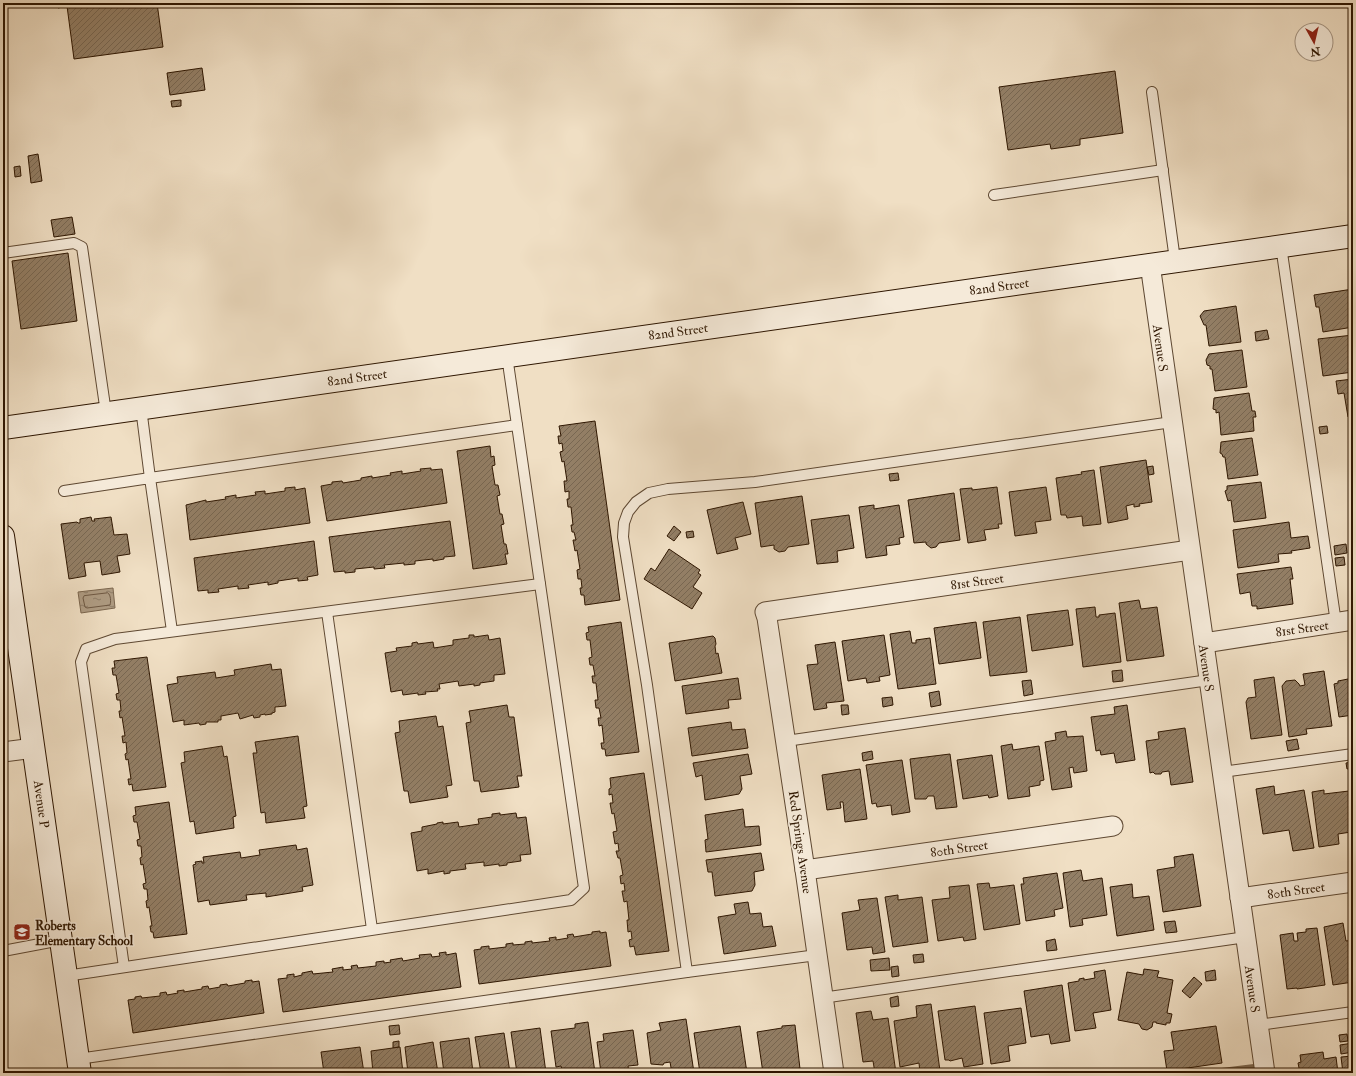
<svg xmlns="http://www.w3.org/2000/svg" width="1356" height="1076" viewBox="0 0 1356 1076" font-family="'IM FELL Double Pica',serif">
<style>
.water{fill:url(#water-ripples);stroke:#7b664e}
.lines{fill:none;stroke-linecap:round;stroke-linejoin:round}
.shore{stroke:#6e5842;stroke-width:1}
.stream{stroke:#7b664e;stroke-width:6}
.building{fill:url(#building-hatch);stroke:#2e1601}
.lane-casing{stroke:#5e4832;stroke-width:12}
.street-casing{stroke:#5e4832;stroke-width:21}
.secondary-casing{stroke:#2e1601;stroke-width:24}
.lane{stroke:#f5ead9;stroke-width:10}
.street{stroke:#f5ead9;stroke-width:19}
.secondary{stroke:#f5ead9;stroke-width:22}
.labels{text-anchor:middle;stroke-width:3;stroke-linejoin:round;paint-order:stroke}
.street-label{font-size:13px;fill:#2e1601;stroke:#f5ead9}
.poi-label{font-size:13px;font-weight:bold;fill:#2e1601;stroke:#f5ead9;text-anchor:start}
</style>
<defs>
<pattern id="water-ripples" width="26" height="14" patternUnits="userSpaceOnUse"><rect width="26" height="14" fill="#ae9b82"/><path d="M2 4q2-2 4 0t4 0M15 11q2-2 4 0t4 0" fill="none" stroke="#8e7d68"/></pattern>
<pattern id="building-hatch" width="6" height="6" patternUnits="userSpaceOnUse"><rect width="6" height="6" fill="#937f66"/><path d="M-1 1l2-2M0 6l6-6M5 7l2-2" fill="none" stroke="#786752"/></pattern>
</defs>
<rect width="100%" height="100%" fill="#f0dfc4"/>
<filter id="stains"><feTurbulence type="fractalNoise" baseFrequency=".005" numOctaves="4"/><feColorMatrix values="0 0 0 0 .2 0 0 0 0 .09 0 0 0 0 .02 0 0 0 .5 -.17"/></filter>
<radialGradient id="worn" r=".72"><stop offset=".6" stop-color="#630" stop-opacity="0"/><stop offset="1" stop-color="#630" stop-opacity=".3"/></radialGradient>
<path class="water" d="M113,588L115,608L81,613L78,592Z"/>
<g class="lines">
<path class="shore" d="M108,593C111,595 111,602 110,605L87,608L85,607L83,598L84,596Z"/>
<path class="stream" d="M1206,1073L1262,1066"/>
</g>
<g class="building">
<path d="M57,3H157L163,47L74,59L67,6L58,8Z"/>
<path d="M202,68L205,90L170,95L167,73Z"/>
<path d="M1115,71L1123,133L1080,139V145L1051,149L1050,144L1008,150L999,87Z"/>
<path d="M181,100V106L172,107L171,101Z"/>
<path d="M38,154L42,181L31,183L28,156Z"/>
<path d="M20,166L21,176L15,177L14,167Z"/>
<path d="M72,217L75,234L54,237L51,220Z"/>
<path d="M68,253L77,321L21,329L12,261Z"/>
<path d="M1353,289V327L1323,332L1319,307H1316L1314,295Z"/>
<path d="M1236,306L1241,342L1209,346L1206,325H1204L1200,316L1204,311Z"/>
<path d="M1267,330L1269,339L1256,341L1255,332Z"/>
<path d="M1353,335V372L1323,376L1318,339Z"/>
<path d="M1242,350L1247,387L1215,391L1212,369H1210V366L1207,365L1206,360L1209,354Z"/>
<path d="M1353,379V416L1348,417L1344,393L1338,394L1336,381Z"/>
<path d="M1249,393L1252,411H1255L1256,417H1253L1254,431L1221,435L1219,412L1216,413V410L1213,409L1214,398Z"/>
<path d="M595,421L620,600L585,605L584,595H581L580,588H582L581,579H578L577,570L580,569L577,550L575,551L573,540H576L574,532H572L571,525H573L571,507H568L567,499H569V491L565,492L564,481H567L564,461L562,462L560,452L563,451L562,443L559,444L558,436H561L559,426Z"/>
<path d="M1349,424H1353V454Z"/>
<path d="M1327,426L1328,433L1320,434L1319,427Z"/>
<path d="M1252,438L1258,475L1228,479L1225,457H1223L1222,454L1220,453L1221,442Z"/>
<path d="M490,446L491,457L494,456L495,465L492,466L495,485H498L500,495L497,496L500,514H502L504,524L501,525L504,544H506L508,554H505L507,564L473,569L457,451Z"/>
<path d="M1146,460L1152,502L1139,504L1140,506L1134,507V504L1126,506L1128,519L1108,523L1100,467Z"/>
<path d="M1153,466L1154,474L1149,475L1147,467Z"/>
<path d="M431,468V470L442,469L447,503L327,521L321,486L332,484V482L342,481L343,483L361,480V478L372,476V478L391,475L390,473L402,471V474L421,471L420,469Z"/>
<path d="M1094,470L1101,524L1083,526L1082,516L1067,518L1066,515H1061L1056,478L1082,474L1081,472Z"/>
<path d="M898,473L899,480L890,481L889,474Z"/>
<path d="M1261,482L1266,518L1234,522L1231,500L1228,501L1225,491L1227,490V486Z"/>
<path d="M295,487V490L305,488L310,523L190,540L186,505L206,500V502L226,499L225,497L236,495V498L256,495L255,492L265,491V494L285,491V488Z"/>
<path d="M997,487L1002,524H998L999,528L984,530L986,540L968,543L960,489L972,488V490Z"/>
<path d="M1046,487L1051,520L1035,522L1037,533L1015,536L1009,492Z"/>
<path d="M954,493L960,540L939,543L936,547L931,548L926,544V542L914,543L908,500Z"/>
<path d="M802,496L809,544L788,547L785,551L779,552L774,549V545L761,547L755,503Z"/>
<path d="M743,502L751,534L735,538L738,549L717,554L707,510Z"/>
<path d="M874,505V509L899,505L904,537L899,538L900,544L886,546L887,555L866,558L859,507Z"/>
<path d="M849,515L854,548L837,551L838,562L817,564L811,520Z"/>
<path d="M91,517L92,521H95L94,519L111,517L114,535L127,534L130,554L117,556L120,572L102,575L100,561L84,563L86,576L69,579L61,524L77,522L78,523H80V519Z"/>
<path d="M450,521L455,556L444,557V559L433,561V559L415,561V564L404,565V563L384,565L385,568L374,569V567L355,569V572L345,573V571L334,572L329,537Z"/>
<path d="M1289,522L1291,538L1308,536L1310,548L1291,551L1292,553L1278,554L1279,562L1238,568L1233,530Z"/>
<path d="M674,526L681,532L674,541L667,536Z"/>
<path d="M693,531L694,537L687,538L686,532Z"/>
<path d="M314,541L318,575L307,577L308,580L298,581V578L278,581V583L268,585V582L248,585L249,588L238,589V586L218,589L219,592L208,593V590L198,591L194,558Z"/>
<path d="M1346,544L1347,553L1335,555L1334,546Z"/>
<path d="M669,549L700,570L698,573L701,575L693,587L702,593L692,609L644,579L651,568L655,571Z"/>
<path d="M1344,557L1345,565L1336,566L1335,558Z"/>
<path d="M1291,567L1293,579H1290L1293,604L1257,609V606H1252L1250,592L1240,594L1237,574Z"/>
<path d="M1139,600L1141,609L1157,607L1164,656L1127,661L1119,603Z"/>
<path d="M1095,607L1096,617H1099V615L1115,613L1121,662L1083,667L1076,609Z"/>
<path d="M1068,610L1073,645L1032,651L1027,615Z"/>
<path d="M1020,617L1027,672L990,676L983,622Z"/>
<path d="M621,622L639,752L606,756L605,749H602L601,743H604L602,725L599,726L598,718H601L599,708H596L595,700H598L596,683H593L592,676H595L593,665H590L589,658L592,657L590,640H587L586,633L589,632L588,627Z"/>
<path d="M976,622L981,658L939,664L934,628Z"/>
<path d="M910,631L912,643H916V640L930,638L936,684L898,689L890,634Z"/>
<path d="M469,635H474V637L488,635L489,640L500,638L505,674L494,675V681L480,683V685L474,686V684L459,686L458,681L439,684L440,689H437L438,691L425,692L426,694L418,695V693L403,695L402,690L391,692L385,653L397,651L396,648L412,646V643L417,642L418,644L433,642L434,648L453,645V640L469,638Z"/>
<path d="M884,635L890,675L879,677L880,681L867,683L866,678L848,681L842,641Z"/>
<path d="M713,636L715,638L716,644L715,646L716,654L718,653L722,673L675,681L669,643Z"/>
<path d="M835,642L844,701L826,703L827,708L814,710L807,665L818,664L815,645Z"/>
<path d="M147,657L166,787L133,791L132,784L129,785L128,779H131L128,759L126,760L125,754L127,753L126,742L123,743L122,736H125L122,717L120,718L119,711H121L120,700H117L116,694L119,693L116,675H113L112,668H115L114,661Z"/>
<path d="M271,664L272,670L281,669L286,706L275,707V712L272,713V714L265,715V714L260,715V717L254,718L253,715L240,719L238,713L221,716V720H218V722H206V724L200,725L199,723L184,725V720L173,722L167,685L178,683L177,677L215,672L216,678L235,675L234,670Z"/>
<path d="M1351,667H1353V715L1339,717L1334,684L1338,683V681L1353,678Z"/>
<path d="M1122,670L1123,681L1113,682L1112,671Z"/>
<path d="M1324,671L1332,726L1306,729L1307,734L1289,737L1282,686L1286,681L1295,680L1299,684L1300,686L1305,685L1303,674Z"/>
<path d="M1274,677L1282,735L1251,739L1246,702L1248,698L1256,697L1254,680Z"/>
<path d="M738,678L741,699L728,700L729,708L686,714L682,686Z"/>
<path d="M1031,680L1033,694L1024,696L1022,681Z"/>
<path d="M939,691L941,705L931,707L929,693Z"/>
<path d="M892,697L893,705L883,707L882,698Z"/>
<path d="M507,705L509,717H514L522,776H517L519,787L481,792L479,781H474L466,723L471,722L469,711Z"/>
<path d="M841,705H848L849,714L842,715Z"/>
<path d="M1127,705L1135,760L1116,763L1114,753L1101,755L1100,750L1096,751L1091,717L1115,714L1114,707Z"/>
<path d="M436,716L438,727L443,726L452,785L446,786L448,797L410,803L408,791H404L395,733L400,732L399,721Z"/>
<path d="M731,722L732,730L745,729L748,748L692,756L688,728Z"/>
<path d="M1185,728L1193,782L1171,785L1169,771L1162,772L1161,774H1155L1153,772L1150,773L1146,741L1159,739L1158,732Z"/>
<path d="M1066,731L1067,737L1083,736L1087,771L1074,773L1073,767L1069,768L1072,787L1052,790L1045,742L1056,740L1055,733Z"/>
<path d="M298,736L307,806L303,807L305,818L266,823L265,812L261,813L253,753H257L255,742Z"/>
<path d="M1297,739L1299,749L1288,751L1286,741Z"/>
<path d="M1012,744L1013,750L1039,746L1044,780L1040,781V785L1029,787L1030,796L1008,799L1001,746Z"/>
<path d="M222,746L224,757L227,756L236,816L233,817L234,828L196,834L194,821L190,822L181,763L185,762L184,752Z"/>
<path d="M872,751L873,759L863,761L862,753Z"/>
<path d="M748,754L752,774L740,776L742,789L739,794L705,800L702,775L696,777L693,763Z"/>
<path d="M950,754L957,807L936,809L934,796H928L926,799H915L910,759Z"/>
<path d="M992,755L998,796L989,798L988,795L963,799L957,760Z"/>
<path d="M902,760L910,812L892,815L891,805L877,807L876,803L872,804L866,765Z"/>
<path d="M1352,762L1353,768L1347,769L1346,763Z"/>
<path d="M860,769L867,819L845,822L843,802H840L841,808L827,810L822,775Z"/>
<path d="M644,773L669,951L636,955L634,946L630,947L629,940L632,939L631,931L628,932L627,920H629L627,901L624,902L622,891H625L624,883L621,884L620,876L623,875L620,858H618L616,851H619L618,843L615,844L613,832L617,831L614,813L612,814L610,803H613L612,794L609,795V789L611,788L610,778Z"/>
<path d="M1274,786L1275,795L1304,790L1314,848L1293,851L1289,830L1263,834L1256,789Z"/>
<path d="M1324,790V794L1349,791L1353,826L1350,827L1351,832L1338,834L1339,844L1319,847L1312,792Z"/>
<path d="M169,802L187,934L154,938L153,932H151L150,926H152L149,907L147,908L146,901L148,900L147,889H144L143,884L146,883L143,864L141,865L140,858L142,857L141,846H138L137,840L140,839L137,822H134L133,816L136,815L135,807Z"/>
<path d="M743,809L745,827L759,826L761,845L706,852L705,840L708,839L705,815Z"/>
<path d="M500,813V815L516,813L517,818L526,817L531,854L520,855L521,861L507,863V865L499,866V864L484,866V862L465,864L466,869L450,871V873L444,874V871L428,874V869L417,871L411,833L422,831V827L437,824V823L443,822V824L458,822L459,827L479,824L478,819L492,817V814Z"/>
<path d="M296,845L297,850L307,848L313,885L302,887L303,891L266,897V893L246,895L247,900L210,905L209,900L198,902L193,865L196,864L195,862L202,861V863H204L203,857L240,852L241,858L260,855L259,850Z"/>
<path d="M761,853L764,870L754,872L755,885L752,891L715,896L712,872H708L706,860Z"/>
<path d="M1193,854L1201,906L1163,912L1157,870L1175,867L1174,857Z"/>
<path d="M1081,870L1083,881L1102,878L1107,915L1082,919L1083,925L1070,927L1063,873Z"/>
<path d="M1057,873L1063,908L1054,910L1055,916L1026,921L1021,884H1024L1023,878Z"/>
<path d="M989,883L990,888L1014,885L1020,924L984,930L977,884Z"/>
<path d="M1132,884L1133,898L1149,896L1154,930L1117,936L1110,887Z"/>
<path d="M969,885L976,939L964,941L963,937L938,941L932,900L950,898L949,887Z"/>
<path d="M898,895V900L922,897L928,942L893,947L885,897Z"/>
<path d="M877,898L885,952L873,954L872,947L847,950L842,913L860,910L858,900Z"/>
<path d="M748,902L750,914L761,913L763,927L772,926L776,946L724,954L718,917L736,914L734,904Z"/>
<path d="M1175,921L1177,932L1166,933L1164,922Z"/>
<path d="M1343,923L1346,941L1353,940V982L1333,985L1324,927Z"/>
<path d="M1317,928L1325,985L1297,989V988L1287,989L1280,935L1293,933L1294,941H1298L1297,933L1306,932V929Z"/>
<path d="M600,931V933L606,932L611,966L479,984L474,950L481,949V947L489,946V949L506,947V944L513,943V945L525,944V942L532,941V943L550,941L549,938L556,937V940L568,938L567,935L573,934L574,937L592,934V932Z"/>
<path d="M1055,939L1057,950L1047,951L1046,941Z"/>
<path d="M446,952V955L456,953L461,987L283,1012L278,979L287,978V975L294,974V977L302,975V973L312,971L313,974L333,972L332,969L343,967V970L352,969L351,966L357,965L358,968L376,966V962L384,961V963L391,962L390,960L402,958L403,961L420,958L419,955L431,954L432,957L440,956L439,953Z"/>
<path d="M923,954L924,962L914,963L913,955Z"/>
<path d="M889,958L890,970L871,971L870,960Z"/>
<path d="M898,966L899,976L892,977L891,967Z"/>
<path d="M1144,969L1159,971L1157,977L1173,980L1167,1013L1172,1014L1170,1023H1166V1025L1156,1023V1022H1153L1152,1027L1147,1030L1142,1029L1139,1024L1118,1020L1127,972L1143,975Z"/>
<path d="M1105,970L1111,1010L1093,1013L1096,1028L1075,1031L1068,983L1079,981V979L1084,978V980L1095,978L1094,972Z"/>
<path d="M1215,970L1216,980L1206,981L1205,972Z"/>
<path d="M1194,977L1202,984L1190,998L1182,991Z"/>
<path d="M252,980V982L259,981L264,1013L133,1033L128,1000L135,999V997L141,996L142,998L160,996V993L166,992L167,995L178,993L177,991L184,990V992L202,989V987L208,986L209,989L220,987V985L227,984L228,986L245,983V981Z"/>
<path d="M1062,985L1070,1041L1051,1044L1049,1034L1031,1037L1024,991Z"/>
<path d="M898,996L899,1006L891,1007L890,998Z"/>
<path d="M931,1004L940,1071L920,1073L919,1063L900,1067L894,1021L917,1017L916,1006Z"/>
<path d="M975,1006L983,1064L964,1067L962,1058L950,1061L949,1060H945L938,1011Z"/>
<path d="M1021,1008L1026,1043L1008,1046L1010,1061L991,1064L984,1013Z"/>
<path d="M871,1011L873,1020L888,1018L896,1073H875L873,1061L863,1062L856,1013Z"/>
<path d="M686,1019L694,1073H672L670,1062L664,1063L663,1065L651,1064L647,1033L661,1030L659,1023Z"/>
<path d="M588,1022L595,1073H575L574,1069L562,1070L561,1066L556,1067L551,1031L575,1028V1024Z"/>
<path d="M399,1025L400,1034L390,1035L389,1026Z"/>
<path d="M795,1025L800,1069L783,1071V1073H763L757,1032L782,1028V1026Z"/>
<path d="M740,1026L747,1073H700L694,1033Z"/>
<path d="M1216,1026L1222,1063L1167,1071L1164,1051L1174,1050L1171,1032Z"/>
<path d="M540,1028L546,1073H517L511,1032Z"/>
<path d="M633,1030L638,1065L628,1066L629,1073H601L597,1042L604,1041L603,1034Z"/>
<path d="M504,1033L510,1073H481L475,1037Z"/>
<path d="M1347,1034L1348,1041L1340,1042L1339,1035Z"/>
<path d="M469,1038L473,1073H444L440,1042Z"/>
<path d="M399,1041V1047L393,1048V1042Z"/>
<path d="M433,1042L438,1073H408L405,1047Z"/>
<path d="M1353,1043V1052L1341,1054L1340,1045Z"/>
<path d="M360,1047L364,1073H324L321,1052Z"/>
<path d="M400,1047L403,1073H373L371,1051Z"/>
<path d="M1323,1052L1324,1059L1336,1057L1338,1073H1300L1298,1063L1301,1062L1300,1055Z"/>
<path d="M1353,1056V1073H1343L1341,1057Z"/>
</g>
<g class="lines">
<g class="lane-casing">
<g id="lane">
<path d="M1152,92L1175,260"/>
<path d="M994,195L1163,170"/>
<path d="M1281,246L1336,623"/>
<path d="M3,253L74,243L82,247L106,413"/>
<path d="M141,408L150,478L517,425L507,356"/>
<path d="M64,491L150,478L172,631"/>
<path d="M327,612L372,929"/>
<path d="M786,741L1209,680"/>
<path d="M1222,772L1353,754"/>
<path d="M3,951L61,940"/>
<path d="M817,955L687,972L647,685L623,537L624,523L628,512L636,502L649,493L668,489L755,482L1172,422"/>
<path d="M124,967L81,662L86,649L115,639L540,584"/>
<path d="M66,976L571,900L584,888L517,425"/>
<path d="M822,998L1246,937"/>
<path d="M1258,1025L1353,1012"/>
<path d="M78,1059L687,972"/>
</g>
</g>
<g class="street-casing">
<g id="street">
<path d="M1150,264L1265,1073"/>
<path d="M1204,643L1353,620"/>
<path d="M3,752L34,748"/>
<path d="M805,870L1113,826"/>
<path d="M1240,898L1353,882"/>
<path d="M834,1073L805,870L767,618L765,612L1190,550"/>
</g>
</g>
<g class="secondary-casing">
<g id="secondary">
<path d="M3,428L1353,236"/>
<path d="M3,536L80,1073"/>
</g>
</g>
<use href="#lane" class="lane"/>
<use href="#street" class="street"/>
<use href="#secondary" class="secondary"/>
</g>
<defs>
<g id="school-square" transform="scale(0.9)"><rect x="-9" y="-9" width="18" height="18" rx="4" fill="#8f2418" stroke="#f5ead9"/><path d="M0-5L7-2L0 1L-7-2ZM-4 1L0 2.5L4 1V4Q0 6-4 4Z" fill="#fff"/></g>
</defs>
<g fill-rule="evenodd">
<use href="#school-square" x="22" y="932"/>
</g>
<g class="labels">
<g class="street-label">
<text transform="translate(999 286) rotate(-8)" y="5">82nd Street</text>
<text transform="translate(678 331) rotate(-8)" y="5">82nd Street</text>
<text transform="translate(1161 348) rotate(82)" y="5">Avenue S</text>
<text transform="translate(357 377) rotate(-8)" y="5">82nd Street</text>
<text transform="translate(977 581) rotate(-8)" y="5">81st Street</text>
<text transform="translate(1302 628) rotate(-8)" y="5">81st Street</text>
<text transform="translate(1207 668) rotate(82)" y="5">Avenue S</text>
<text transform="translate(42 804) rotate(82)" y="5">Avenue P</text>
<text transform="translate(801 842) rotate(82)" y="5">Red Springs Avenue</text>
<text transform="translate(959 848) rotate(-8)" y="5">80th Street</text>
<text transform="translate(1296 890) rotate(-8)" y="5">80th Street</text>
<text transform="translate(1253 989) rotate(82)" y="5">Avenue S</text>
</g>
<g class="poi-label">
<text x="35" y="930">Roberts<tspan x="35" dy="15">Elementary School</tspan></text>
</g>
</g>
<rect width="1356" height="1076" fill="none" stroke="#f0dfc4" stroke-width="16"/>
<rect x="4" y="4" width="1348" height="1068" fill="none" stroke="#2e1601" stroke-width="2"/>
<rect x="8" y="8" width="1340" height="1060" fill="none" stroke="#2e1601"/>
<g transform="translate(1314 42) rotate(172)"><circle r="19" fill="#f5ead9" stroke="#a59583"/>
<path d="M0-3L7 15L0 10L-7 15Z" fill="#8f2418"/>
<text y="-6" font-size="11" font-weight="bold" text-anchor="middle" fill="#2e1601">N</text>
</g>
<rect width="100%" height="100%" filter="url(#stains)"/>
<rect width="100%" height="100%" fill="url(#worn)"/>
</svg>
